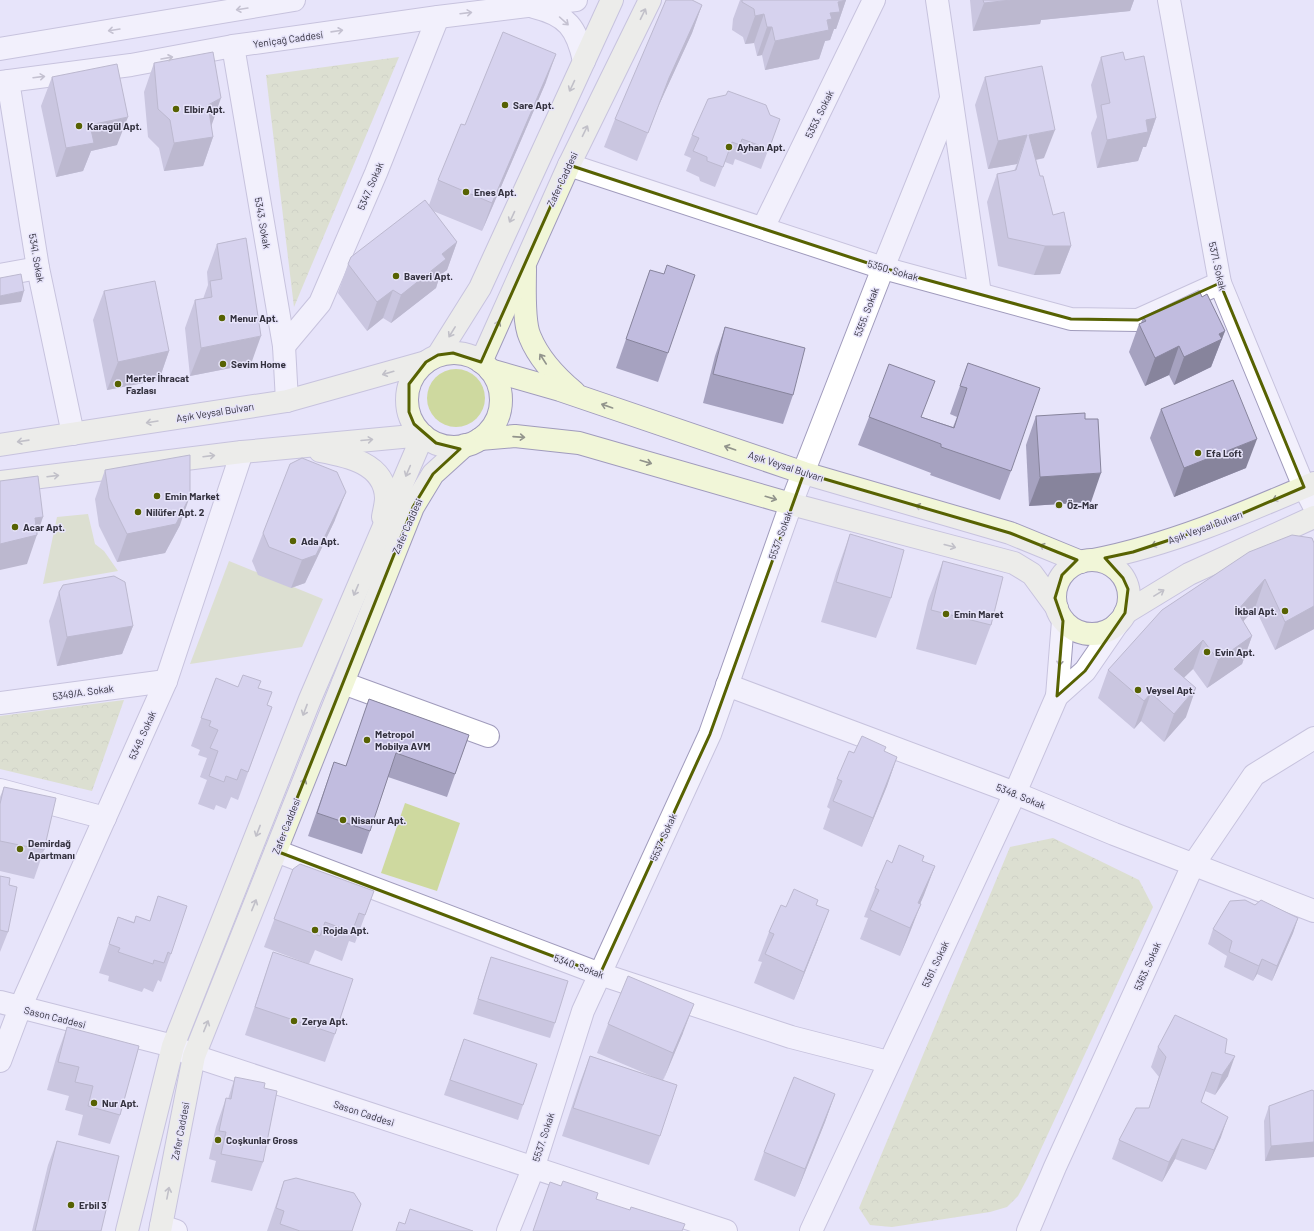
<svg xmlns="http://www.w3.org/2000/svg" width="1314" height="1231" viewBox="0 0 1314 1231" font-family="Barlow,sans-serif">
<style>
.grass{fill:#ced99f}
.forest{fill:url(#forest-crowns)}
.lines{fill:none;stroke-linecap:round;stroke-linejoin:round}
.minor-casing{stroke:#a09bbc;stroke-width:24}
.tertiary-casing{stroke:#a09bbc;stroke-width:24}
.secondary-casing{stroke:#a09bbc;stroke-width:24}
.minor{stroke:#fff;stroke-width:22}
.tertiary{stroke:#fff;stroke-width:22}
.secondary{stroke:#f1f6d8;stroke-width:22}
.wall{fill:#a6a2c0}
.shaded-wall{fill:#87849c}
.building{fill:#c1bcdf;stroke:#87849c}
.oneway{stroke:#9a989f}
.oneway2{stroke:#92948c}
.marked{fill:none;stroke:#576202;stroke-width:3;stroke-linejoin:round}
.poi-dot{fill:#576202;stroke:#e7e4fa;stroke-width:1.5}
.labels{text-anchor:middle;stroke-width:3;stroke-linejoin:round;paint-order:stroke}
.street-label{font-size:10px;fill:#34323f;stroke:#e7e4fa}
.poi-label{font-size:10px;font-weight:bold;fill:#34323f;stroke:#e7e4fa;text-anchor:start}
</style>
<defs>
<pattern id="forest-crowns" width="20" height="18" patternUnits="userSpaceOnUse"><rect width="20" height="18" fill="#ced99f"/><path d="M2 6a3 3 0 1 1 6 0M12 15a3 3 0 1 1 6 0" fill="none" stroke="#b2bb8a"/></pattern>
</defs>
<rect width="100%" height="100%" fill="#e7e4fa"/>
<g class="grass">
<circle cx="456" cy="398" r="29"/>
<path d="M88,514L95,544L104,551L118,571L43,584L57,517Z"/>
<path d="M229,561L323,599L302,647L190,664Z"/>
<path d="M405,803L460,823L437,891L381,873Z"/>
</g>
<g class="forest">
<path d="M399,57L294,307L266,75Z"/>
<path d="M124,700L92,791L0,769V716Z"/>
<path d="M1053,838L1139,880L1153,907L1028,1177L1018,1196L1007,1207L990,1212L892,1227L870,1225L859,1208L1010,847Z"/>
</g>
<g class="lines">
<g class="minor-casing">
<g id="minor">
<path d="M937,0L980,294"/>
<path d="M1169,0L1220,283L1304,487L1314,506"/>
<path d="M233,46L284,346L287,401"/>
<path d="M8,81L38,268L73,434"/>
<path d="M569,165L883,268L1071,319L1138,320L1220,283"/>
<path d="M763,228L874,0"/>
<path d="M0,275L38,268"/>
<path d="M284,346L320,303L376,173L438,17"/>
<path d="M343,683L488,736"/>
<path d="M727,685L1015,793L1114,834L1314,911"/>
<path d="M0,703L166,681"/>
<path d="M0,790L105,818"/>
<path d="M276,851L600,974L791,1037L888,1062"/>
<path d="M0,1061L20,1008L166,681L242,452"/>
<path d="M161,1226L176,1231"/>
<path d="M508,1231L533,1169L583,1011L710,734L791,504L883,268L951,99"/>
<path d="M811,1231L1015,793L1057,696"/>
<path d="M1028,1231L1055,1167L1193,865L1254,775L1314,738"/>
</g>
</g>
<g class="tertiary-casing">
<g id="tertiary">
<path d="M534,7C567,15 577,28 584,61"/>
<path d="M0,49L294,0"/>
<path d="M0,82L131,65L233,46L438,17L576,0"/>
<path d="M1063,621L1057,696L1085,671L1118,623"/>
<path d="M0,1002L173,1046L194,1056L726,1231"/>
</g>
</g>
<g class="secondary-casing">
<g id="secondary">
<path d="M525,269C525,287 523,322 530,337C539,359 556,377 574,392"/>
<circle cx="454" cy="400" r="47"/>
<path d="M438,355L480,288L612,0"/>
<path d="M481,362L569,165L650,0"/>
<path d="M490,370L560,390L804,473L1010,533L1081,562"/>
<path d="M480,439L515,436L579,443L791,504L1014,563L1032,574L1057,608"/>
<path d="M0,445L287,401L426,362"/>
<path d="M320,451C347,456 385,463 386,498C386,504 384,511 383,517"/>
<path d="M0,482L242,452L423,435L310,699L173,1046L127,1231"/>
<path d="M1093,560C1170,545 1242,514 1314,483"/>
<circle cx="1092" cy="597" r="37"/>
<path d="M1125,613L1189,574L1314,517"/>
<path d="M160,1231L194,1056L413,507L433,474L465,445"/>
</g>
</g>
<use href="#minor" class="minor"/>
<use href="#tertiary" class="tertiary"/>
<use href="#secondary" class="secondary"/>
</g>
<g class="wall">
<path d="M740,0H846L836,29H834L830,40L825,41L819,59L765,70L762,55L757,56L754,43L745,44L743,37L732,30L733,19Z"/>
<path d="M970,0H1134L1130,11L1041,20L1040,24L973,31Z"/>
<path d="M702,5L692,33L658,107L637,161L604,147L615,119Z"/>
<path d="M1101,57L1125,60L1156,118L1146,147H1143L1138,161L1097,168L1091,133L1097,117L1091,85Z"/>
<path d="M154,63L211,125L213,137L203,166L164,171L159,148L148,137L144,92Z"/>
<path d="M52,77L117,145L91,151L83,171L56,177L41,106Z"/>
<path d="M985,77L1044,158L1036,160L1040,176L1053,215L1071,246L1060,274L1034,275L998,266L987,202L997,174L1014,171L1017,164L988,169L975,105Z"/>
<path d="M546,82L482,231L433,211L457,242L447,270L440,275L436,288L391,323L383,318L367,331L338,293L348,264L429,205L438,180L465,125Z"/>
<path d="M770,115L780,119L761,169L735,159L733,165L725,162L715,187L700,181L699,177L686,171L691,158L684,155L692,135Z"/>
<path d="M217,244L251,364L190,376L185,328L195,300L203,299L208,285L207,272Z"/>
<path d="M650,270L668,353L658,382L616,368Z"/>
<path d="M104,291L169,351L159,380L107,390L93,320Z"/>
<path d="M1202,297L1225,331L1211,367L1174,385L1169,375L1145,386L1129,352L1139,324L1141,323L1143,317Z"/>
<path d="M725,327L793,395L783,424L703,403L715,356Z"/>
<path d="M968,363L1011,471L1000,500L930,475L931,473L858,445L869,417H922L953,427L957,417L950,414Z"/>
<path d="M1161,409L1246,468L1174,497L1150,438Z"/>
<path d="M1036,416L1085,419L1091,502L1029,506L1026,445Z"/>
<path d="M105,470L180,525L165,553L117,562L99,526L95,499Z"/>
<path d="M335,520L305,583L291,588L258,575L252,561L263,533Z"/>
<path d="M850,534L891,598L876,638L821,622L836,573Z"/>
<path d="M1314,543V629L1275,650L1255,608L1243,621L1252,636L1242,664L1207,688L1193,669L1184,677L1186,717L1164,742L1141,721L1134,729L1098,698L1108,670Z"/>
<path d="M943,561L991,625L976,665L916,649L928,601Z"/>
<path d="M59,592L133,626L122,654L57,666L49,621Z"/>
<path d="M216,678L238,687L259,688L272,692L267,705L272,707L238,800L231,797L226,809L216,805L214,810L198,804L207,780L200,777L207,758L198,755L200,750L191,746Z"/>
<path d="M369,699L469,735L447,797L388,777L370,831L362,854L308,836L334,762L346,766Z"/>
<path d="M885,752L897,757L887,786L862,847L823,829L830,809L827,807L837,779L854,753Z"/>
<path d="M4,787L44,850L34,879L0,871V797Z"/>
<path d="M922,861L935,866L920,904L910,932L900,956L860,939L868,918L864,917L875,888L892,863Z"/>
<path d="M293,869L374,891L355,943L349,941L342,961L315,950L309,964L264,947Z"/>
<path d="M0,876L9,885L8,932L0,952Z"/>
<path d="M158,896L171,954L161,982L158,980L153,992L144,988L142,992L108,981L109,976L99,973L118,917L134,922L136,916L150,921Z"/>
<path d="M816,905L818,939L794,1000L754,983L762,962L758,961L769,932L786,907Z"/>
<path d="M1255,905L1298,918L1293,933L1272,981L1257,974L1253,981L1224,967L1227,956L1208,944L1213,929Z"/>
<path d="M273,952L335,1034L325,1062L245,1035Z"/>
<path d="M491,957L555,1023L550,1038L473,1014L486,972Z"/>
<path d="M608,1024L683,1033L663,1080L660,1136L649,1165L562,1136L579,1085L590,1056L656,1078L597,1053Z"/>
<path d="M67,1027L120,1115L110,1144L78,1135L83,1115L65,1110L69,1096L47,1090L57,1055Z"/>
<path d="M464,1039L523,1105L518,1120L444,1095Z"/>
<path d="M1158,1047L1225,1053L1228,1076L1215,1095L1205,1091L1201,1102L1221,1137L1206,1170L1175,1159L1162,1182L1112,1159L1119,1140L1149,1108L1159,1077L1151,1067Z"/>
<path d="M235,1077L264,1088L263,1162L252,1191L211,1182L216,1161L209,1159L216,1127L226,1098L228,1099Z"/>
<path d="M1314,1091V1157L1265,1161L1264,1121L1269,1106Z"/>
<path d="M835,1094L825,1122L795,1197L754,1180L764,1152Z"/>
<path d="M57,1141L101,1231H32L48,1165Z"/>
<path d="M284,1181L352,1231H267Z"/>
<path d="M550,1182L596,1199L682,1231H533Z"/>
</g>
<g class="shaded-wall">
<path d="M846,0L836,29H834L830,40L825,41L819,59L765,70L775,41L827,20L830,13L838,2Z"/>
<path d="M1011,0H1134L1130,11L1041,20L1040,24L973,31L984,3Z"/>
<path d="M702,5L692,33L658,107L637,161L669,78Z"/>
<path d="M764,14L754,43L745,44L755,16Z"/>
<path d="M767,27H772L762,55L757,56Z"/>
<path d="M556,54L546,82L482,231L492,203Z"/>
<path d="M221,98L211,127L208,105Z"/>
<path d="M128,117L117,145L91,151L83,171L56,177L66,148L90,125Z"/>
<path d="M1156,118L1146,147H1143L1138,161L1097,168L1107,140L1146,120Z"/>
<path d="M1055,130L1044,158L1018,163L1029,135Z"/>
<path d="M1027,135L1017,164L988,169L998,141Z"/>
<path d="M213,137L203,166L164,171L174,143Z"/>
<path d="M457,242L447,270L440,275L436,288L391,323L401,295L442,254Z"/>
<path d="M1045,246H1071L1060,274L1034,275Z"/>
<path d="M393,290L383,318L367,331L377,302Z"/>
<path d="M24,291L21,302L0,305V296Z"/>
<path d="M1225,331L1211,367L1174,385L1184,357L1219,334Z"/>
<path d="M261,336L251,364L190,376L201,348Z"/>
<path d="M1179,346L1169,375L1145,386L1155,358Z"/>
<path d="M169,351L159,380L107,390L118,362Z"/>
<path d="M1257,439L1246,468L1174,497L1184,468Z"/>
<path d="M1101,473L1091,502L1029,506L1040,477Z"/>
<path d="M346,492L335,520L305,583L291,588L302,560Z"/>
<path d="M190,496L180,525L165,553L117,562L127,534Z"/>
<path d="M43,517L27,564L0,570V544L35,518Z"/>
<path d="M1265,579L1255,608L1227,640L1237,611Z"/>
<path d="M1314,606V629L1275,650L1285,622Z"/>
<path d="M133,626L122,654L57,666L67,637Z"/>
<path d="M1252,636L1242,664L1207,688L1218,660Z"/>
<path d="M1203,640L1193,669L1164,697L1174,669Z"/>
<path d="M1196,688L1186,717L1164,742L1174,714Z"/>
<path d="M1151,693L1141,721L1134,729L1144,701Z"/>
<path d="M897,757L887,786L862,847L873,818Z"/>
<path d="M935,866L924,895L910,927L918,903Z"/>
<path d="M921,904L910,932L900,956L910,928Z"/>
<path d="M829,910L818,939L794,1000L804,972Z"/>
<path d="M1298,918L1293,933L1272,981L1277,966Z"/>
<path d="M1262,959L1257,974L1253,981L1259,966Z"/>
<path d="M694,1004L683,1033L663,1081L673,1053Z"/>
<path d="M1235,1056L1228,1076L1215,1095L1222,1075Z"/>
<path d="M835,1094L825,1122L795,1197L805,1169Z"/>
<path d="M1228,1117L1221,1137L1206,1170L1214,1150Z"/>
<path d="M1182,1139L1175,1159L1162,1182L1169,1162Z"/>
<path d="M1314,1142V1157L1265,1161L1271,1146Z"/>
</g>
<g class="building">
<path d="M666,0H692L702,5L669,78L648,133L615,119Z"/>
<path d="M742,0H846L838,2L840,12L830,13L832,19L827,20L829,30L775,41L772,27H767L764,14L755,16L754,9L742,2Z"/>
<path d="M983,0H1011L984,3Z"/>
<path d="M503,32L556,54L492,203L438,180L461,124L465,125Z"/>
<path d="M213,52L221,98L208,105L213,137L174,143L170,120L158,109L154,63Z"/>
<path d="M1123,52L1125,60L1144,56L1156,118L1146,120L1148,132L1107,140L1101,105L1110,103L1101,57Z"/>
<path d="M117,64L128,117L90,125L94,143L66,148L52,77Z"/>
<path d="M1042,66L1055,130L1029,135L1040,176H1043L1053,215L1064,212L1071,246H1045L1008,238L997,174L1016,170L1027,135L998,141L985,77Z"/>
<path d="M728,91L766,105L770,115L780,119L769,149L742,139L740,145L732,142L723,167L707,161V157L693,151L699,138L692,135L708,99L726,95Z"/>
<path d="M425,200L457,242L442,254L446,259L401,295L393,290L377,302L348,264L351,257Z"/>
<path d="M246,238L261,336L201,348L195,300L212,297L210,281L222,279L217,244Z"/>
<path d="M667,265L695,275L668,353L626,339L650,270L664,274Z"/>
<path d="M21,274L24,291L0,296V278Z"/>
<path d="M155,281L169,351L118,362L104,291Z"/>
<path d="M1199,290L1202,297L1207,294L1225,331L1219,334L1222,339L1184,357L1179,346L1155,358L1139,324L1146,321L1143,317Z"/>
<path d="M725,327L805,348L793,395L713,374Z"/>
<path d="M968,363L1040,388L1011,471L941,447V444L869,417L889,364L935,381L921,417L954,428L967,388L960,386Z"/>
<path d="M1233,380L1257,439L1184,468L1161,409Z"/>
<path d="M1085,413V419H1098L1101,473L1040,477L1036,416Z"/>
<path d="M190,455V496L176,524L127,534L109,498L105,470Z"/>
<path d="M302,458L337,472L346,492L316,555L302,560L269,547L263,533L290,464Z"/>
<path d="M38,476L43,517L35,518L37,535L0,544V481Z"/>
<path d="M850,534L904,550L891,598L836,582Z"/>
<path d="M1292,535L1312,538L1314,543V606L1285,622L1265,579L1237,611L1252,636L1218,660L1203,640L1174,669L1196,688L1174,714L1151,693L1144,701L1108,670L1162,610L1249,552Z"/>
<path d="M943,561L1003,577L991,625L931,610Z"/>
<path d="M114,576L125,582L133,626L67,637L59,592L63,585Z"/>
<path d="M243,675L261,681L258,688L272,692L267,705L272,707L248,772L241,769L237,780L226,776L224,782L209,776L218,751L210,748L218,730L209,726L211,721L201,718L216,678L238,687Z"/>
<path d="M369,699L469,735L455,774L396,753L370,831L317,813L334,762L346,766Z"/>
<path d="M862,736L886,747L884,751L897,757L873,818L833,801L842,781L837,779L849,751L854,753Z"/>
<path d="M4,787L56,798L44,850L0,841V804Z"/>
<path d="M899,845L924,856L922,861L935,866L918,903L921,904L910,928L870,910L879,890L875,888L887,860L892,863Z"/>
<path d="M300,864L374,891L365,915L359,913L352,932L325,922L320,936L274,919L293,869Z"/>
<path d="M0,876L10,878L9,885L17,887L8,932L0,930Z"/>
<path d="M794,889L818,900L816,905L829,910L804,972L765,954L774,934L769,932L781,905L786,907Z"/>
<path d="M158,896L187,906L171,954L168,952L164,963L154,960L153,964L118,952L120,948L109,944L118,917L134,923L136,916L150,921Z"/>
<path d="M1245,900L1255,905L1261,900L1298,918L1277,966L1262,959L1259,966L1229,952L1232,941L1213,929L1230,901Z"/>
<path d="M273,952L353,979L335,1034L255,1007Z"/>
<path d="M491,957L568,981L555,1023L478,999Z"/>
<path d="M628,976L694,1004L673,1053L608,1024Z"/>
<path d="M1175,1015L1227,1039L1225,1053L1235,1056L1222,1075L1212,1072L1201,1102L1228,1117L1214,1150L1182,1139L1169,1162L1119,1140L1136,1108H1149L1166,1057L1158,1047Z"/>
<path d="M67,1027L139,1046L120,1115L88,1106L93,1086L75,1082L79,1067L58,1062Z"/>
<path d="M464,1039L537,1064L523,1105L450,1080Z"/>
<path d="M590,1056L677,1085L660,1136L573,1108Z"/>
<path d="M235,1077L265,1083L264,1088L277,1091L263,1162L221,1154L226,1132L219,1131L226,1098L231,1099Z"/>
<path d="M794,1077L835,1094L805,1169L764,1152Z"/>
<path d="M1312,1090L1314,1091V1142L1271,1146L1269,1106Z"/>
<path d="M57,1141L119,1156L101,1231H35Z"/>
<path d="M296,1178L354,1193L361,1204L352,1231H300L280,1224L284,1211L276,1208L284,1181Z"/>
<path d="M563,1181L598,1193L596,1199L630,1210L631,1207L685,1224L682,1231H533L550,1182L561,1186Z"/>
<path d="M410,1209L473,1231H396L399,1222L405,1224Z"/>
</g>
<defs><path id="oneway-shaft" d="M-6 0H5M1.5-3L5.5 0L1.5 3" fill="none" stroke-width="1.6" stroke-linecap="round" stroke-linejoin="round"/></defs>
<g class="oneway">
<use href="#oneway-shaft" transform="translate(242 9) rotate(171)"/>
<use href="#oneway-shaft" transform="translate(466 13) rotate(-7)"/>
<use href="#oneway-shaft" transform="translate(564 21) rotate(42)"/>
<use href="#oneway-shaft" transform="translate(114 30) rotate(171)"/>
<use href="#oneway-shaft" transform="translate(337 31) rotate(-8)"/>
<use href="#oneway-shaft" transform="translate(167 58) rotate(-10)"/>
<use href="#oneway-shaft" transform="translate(39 77) rotate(-7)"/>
<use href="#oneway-shaft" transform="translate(1060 660) rotate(95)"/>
</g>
<g class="oneway2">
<use href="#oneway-shaft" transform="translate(643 14) rotate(-64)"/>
<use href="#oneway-shaft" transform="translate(572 86) rotate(115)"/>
<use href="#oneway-shaft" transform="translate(585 131) rotate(-64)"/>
<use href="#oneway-shaft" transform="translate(512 217) rotate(115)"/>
<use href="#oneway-shaft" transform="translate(497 326) rotate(-66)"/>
<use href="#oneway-shaft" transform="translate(452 332) rotate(122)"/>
<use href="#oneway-shaft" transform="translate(543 359) rotate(-123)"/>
<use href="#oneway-shaft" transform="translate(388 373) rotate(164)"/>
<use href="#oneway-shaft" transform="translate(607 406) rotate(-161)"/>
<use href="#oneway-shaft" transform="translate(152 422) rotate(171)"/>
<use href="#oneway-shaft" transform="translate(519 437) rotate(4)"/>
<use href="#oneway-shaft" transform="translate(367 440) rotate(-5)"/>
<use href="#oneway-shaft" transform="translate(23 441) rotate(172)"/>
<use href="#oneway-shaft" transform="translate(730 448) rotate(-161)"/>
<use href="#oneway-shaft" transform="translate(209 456) rotate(-7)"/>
<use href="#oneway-shaft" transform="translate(646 462) rotate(16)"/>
<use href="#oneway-shaft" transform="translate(408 471) rotate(113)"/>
<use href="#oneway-shaft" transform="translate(53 476) rotate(-7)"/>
<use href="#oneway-shaft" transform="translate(771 498) rotate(16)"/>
<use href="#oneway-shaft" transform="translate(1278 498) rotate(157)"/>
<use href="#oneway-shaft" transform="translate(921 507) rotate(-164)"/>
<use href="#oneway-shaft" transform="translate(1157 544) rotate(161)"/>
<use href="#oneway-shaft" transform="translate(950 546) rotate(15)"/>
<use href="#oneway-shaft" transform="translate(1045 547) rotate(-158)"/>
<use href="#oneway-shaft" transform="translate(356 590) rotate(113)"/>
<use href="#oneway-shaft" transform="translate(1159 593) rotate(-31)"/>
<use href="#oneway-shaft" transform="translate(305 710) rotate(111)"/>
<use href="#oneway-shaft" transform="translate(303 784) rotate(-68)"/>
<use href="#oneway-shaft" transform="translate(258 831) rotate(111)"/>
<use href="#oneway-shaft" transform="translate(254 905) rotate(-68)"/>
<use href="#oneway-shaft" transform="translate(206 1026) rotate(-68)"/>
<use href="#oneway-shaft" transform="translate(168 1193) rotate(-79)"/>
</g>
<path d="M0 0H1314V1231H0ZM569,165L883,268L1071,319L1138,320L1220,283L1304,487L1215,525L1133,552L1105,558L1123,578L1128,589L1125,613L1085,671L1057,696L1063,621L1055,598L1062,575L1077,560L1010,533L804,473L710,734L600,974L276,851L413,507L433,474L460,449L436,443L414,424L409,412V384L426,362L438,355L453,353L481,362Z" fill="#e7e4fa" fill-opacity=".55" fill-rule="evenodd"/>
<path class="marked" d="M569,165L883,268L1071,319L1138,320L1220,283L1304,487L1215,525L1133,552L1105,558L1123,578L1128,589L1125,613L1085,671L1057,696L1063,621L1055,598L1062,575L1077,560L1010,533L804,473L710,734L600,974L276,851L413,507L433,474L460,449L436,443L414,424L409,412V384L426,362L438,355L453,353L481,362Z"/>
<g class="poi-dot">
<circle cx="505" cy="105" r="4"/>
<circle cx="176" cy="109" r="4"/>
<circle cx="79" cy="126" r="4"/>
<circle cx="729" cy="147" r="4"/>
<circle cx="466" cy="192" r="4"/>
<circle cx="396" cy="276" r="4"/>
<circle cx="222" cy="318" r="4"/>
<circle cx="223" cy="364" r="4"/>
<circle cx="118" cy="384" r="4"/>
<circle cx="1198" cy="453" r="4"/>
<circle cx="157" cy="496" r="4"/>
<circle cx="1059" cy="505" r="4"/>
<circle cx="138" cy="512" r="4"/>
<circle cx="15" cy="527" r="4"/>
<circle cx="293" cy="541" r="4"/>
<circle cx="1285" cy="611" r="4"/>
<circle cx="946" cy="614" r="4"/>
<circle cx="1207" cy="652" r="4"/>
<circle cx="1138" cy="690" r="4"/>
<circle cx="367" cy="740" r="4"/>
<circle cx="343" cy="820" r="4"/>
<circle cx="20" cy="849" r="4"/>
<circle cx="315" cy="930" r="4"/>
<circle cx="294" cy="1021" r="4"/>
<circle cx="94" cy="1103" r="4"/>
<circle cx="218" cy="1140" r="4"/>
<circle cx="71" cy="1205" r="4"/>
</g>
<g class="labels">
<g class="street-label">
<text transform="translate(288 39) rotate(-8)" y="4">Yeniçağ Caddesi</text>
<text transform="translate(819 114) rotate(-64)" y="4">5353. Sokak</text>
<text transform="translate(562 179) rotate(-65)" y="4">Zafer Caddesi</text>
<text transform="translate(370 186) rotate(-67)" y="4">5347. Sokak</text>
<text transform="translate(263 223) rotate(80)" y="4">5343. Sokak</text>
<text transform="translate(37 258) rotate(80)" y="4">5341. Sokak</text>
<text transform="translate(1218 266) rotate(77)" y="4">5371. Sokak</text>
<text transform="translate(893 270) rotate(16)" y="4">5350. Sokak</text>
<text transform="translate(866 312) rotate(-69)" y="4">5355. Sokak</text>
<text transform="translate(215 412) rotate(-9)" y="4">Aşık Veysal Bulvarı</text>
<text transform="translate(786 466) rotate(18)" y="4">Aşık Veysal Bulvarı</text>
<text transform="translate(407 526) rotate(-66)" y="4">Zafer Caddesi</text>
<text transform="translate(1205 527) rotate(-20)" y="4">Aşık Veysal Bulvarı</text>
<text transform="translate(780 535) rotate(-70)" y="4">5537. Sokak</text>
<text transform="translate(83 692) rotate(-8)" y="4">5349/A. Sokak</text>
<text transform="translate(142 735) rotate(-66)" y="4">5349. Sokak</text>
<text transform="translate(1021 796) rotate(22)" y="4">5348. Sokak</text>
<text transform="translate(286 826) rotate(-68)" y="4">Zafer Caddesi</text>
<text transform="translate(663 837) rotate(-66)" y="4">5537. Sokak</text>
<text transform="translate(935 964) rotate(-65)" y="4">5361. Sokak</text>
<text transform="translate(579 966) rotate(20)" y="4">5340. Sokak</text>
<text transform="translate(1147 966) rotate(-66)" y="4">5363. Sokak</text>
<text transform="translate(55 1017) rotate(14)" y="4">Sason Caddesi</text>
<text transform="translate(364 1113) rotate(18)" y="4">Sason Caddesi</text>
<text transform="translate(180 1131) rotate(-79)" y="4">Zafer Caddesi</text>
<text transform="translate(543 1137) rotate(-72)" y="4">5537. Sokak</text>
</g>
<g class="poi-label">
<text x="513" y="109">Sare Apt.</text>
<text x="184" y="113">Elbir Apt.</text>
<text x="87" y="130">Karagül Apt.</text>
<text x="737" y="151">Ayhan Apt.</text>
<text x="474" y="196">Enes Apt.</text>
<text x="404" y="280">Baveri Apt.</text>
<text x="230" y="322">Menur Apt.</text>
<text x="231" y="368">Sevim Home</text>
<text x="126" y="382">Merter İhracat<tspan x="126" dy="12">Fazlası</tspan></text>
<text x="1206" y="457">Efa Loft</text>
<text x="165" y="500">Emin Market</text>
<text x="1067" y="509">Öz-Mar</text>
<text x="146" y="516">Nilüfer Apt. 2</text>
<text x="23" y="531">Acar Apt.</text>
<text x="301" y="545">Ada Apt.</text>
<text x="1277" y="615" text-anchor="end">İkbal Apt.</text>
<text x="954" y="618">Emin Maret</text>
<text x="1215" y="656">Evin Apt.</text>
<text x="1146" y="694">Veysel Apt.</text>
<text x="375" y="738">Metropol<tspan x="375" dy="12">Mobilya AVM</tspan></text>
<text x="351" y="824">Nisanur Apt.</text>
<text x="28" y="847">Demirdağ<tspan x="28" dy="12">Apartmanı</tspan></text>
<text x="323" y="934">Rojda Apt.</text>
<text x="302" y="1025">Zerya Apt.</text>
<text x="102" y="1107">Nur Apt.</text>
<text x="226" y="1144">Coşkunlar Gross</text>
<text x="79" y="1209">Erbil 3</text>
</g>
</g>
</svg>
